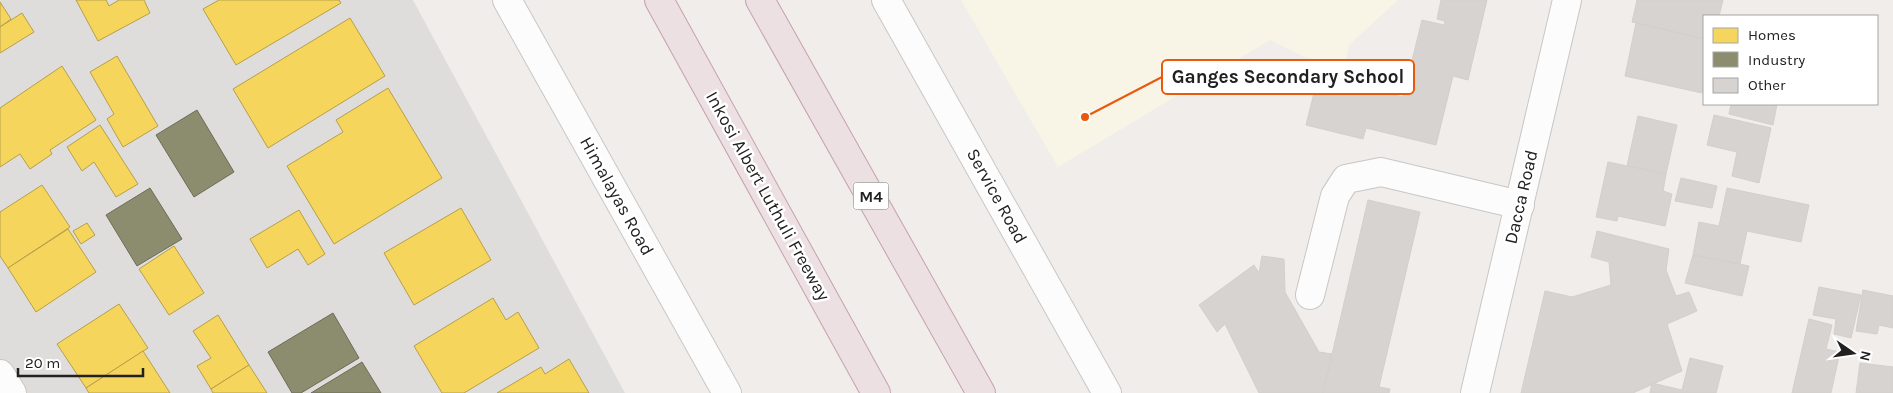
<svg xmlns="http://www.w3.org/2000/svg" width="1893" height="393" viewBox="0 0 1893 393" font-family="Karla,sans-serif">
<style>
.residential{fill:#dfdddb}
.education{fill:#f8f5e7}
.homes{fill:#f6d55c;stroke:#b69f4a}
.industry{fill:#8c8c6e;stroke:#6c6c57}
.building{fill:#d7d3d1;stroke:#d3cfcb}
.lines{fill:none;stroke-linecap:round;stroke-linejoin:round}
.minor-casing{stroke:#c8c7c6;stroke-width:30}
.highway-casing{stroke:#c6a1af;stroke-width:30}
.minor{stroke:#fdfcfc;stroke-width:28}
.highway{stroke:#ece0e3;stroke-width:28}
.labels{text-anchor:middle;stroke-width:5;stroke-linejoin:round;paint-order:stroke}
.shield{fill:#fff;stroke:#646464;stroke-width:1}
.shield-label{font-size:16px;font-weight:bold;fill:#212121}
.street-label{font-size:18px;fill:#212121;stroke:#fff}
.leader{fill:none;stroke:#e8590c;stroke-width:2}
.callout-dot{fill:#e8590c;stroke:#fff;stroke-width:2}
.callout{fill:#fff;stroke:#e8590c;stroke-width:2}
.callout-label{font-size:19px;text-anchor:middle;font-weight:bold;fill:#212121}
</style>
<rect width="100%" height="100%" fill="#f0edea"/>
<path class="residential" d="M0,0H413L625,393H0Z"/>
<path class="education" d="M961,0H1398L1349,45L1344,67L1305,57L1270,40L1058,167Z"/>
<g class="homes">
<path d="M76,0H106L109,6L119,0H144L150,13L98,41Z"/>
<path d="M219,0H339L341,3L236,65L203,9Z"/>
<path d="M0,2L11,19L0,27Z"/>
<path d="M22,13L34,32L0,53V27Z"/>
<path d="M350,18L385,76L268,148L233,89Z"/>
<path d="M117,56L158,126L123,147L107,119L114,114L90,72Z"/>
<path d="M62,66L96,120L50,150L52,154L30,169L20,154L0,167V108Z"/>
<path d="M388,88L442,178L334,244L287,166L343,132L336,120Z"/>
<path d="M100,125L138,184L116,197L94,162L82,171L67,147Z"/>
<path d="M42,185L70,227L8,268L0,256V212Z"/>
<path d="M461,208L491,260L414,305L384,253Z"/>
<path d="M299,210L325,254L308,265L298,249L267,268L250,239Z"/>
<path d="M87,223L95,235L81,244L73,231Z"/>
<path d="M68,229L96,272L36,312L8,268Z"/>
<path d="M174,246L204,293L169,315L139,269Z"/>
<path d="M493,298L506,320L518,312L539,348L464,393H442L414,346Z"/>
<path d="M119,304L148,348L86,388L57,344Z"/>
<path d="M218,315L249,365L211,389L197,366L211,358L193,331Z"/>
<path d="M143,351L170,393H89L86,388Z"/>
<path d="M569,359L589,393H497L541,367L545,374Z"/>
<path d="M249,365L267,393H213L211,389Z"/>
</g>
<g class="industry">
<path d="M197,110L234,172L194,197L156,135Z"/>
<path d="M150,188L182,239L137,266L106,215Z"/>
<path d="M333,313L359,358L301,393H292L268,352Z"/>
<path d="M362,362L381,393H311Z"/>
</g>
<g class="building">
<path d="M1441,0H1487L1468,80L1453,76L1436,145L1366,128L1363,139L1306,125L1318,77L1403,97L1422,20L1444,25L1445,21L1437,19Z"/>
<path d="M1637,0H1723L1719,16H1704V39L1632,22Z"/>
<path d="M1636,23L1704,39V82L1702,93L1625,76Z"/>
<path d="M1731,104H1777L1773,125L1729,114Z"/>
<path d="M1714,115L1771,128L1759,183L1732,176L1737,152L1707,145Z"/>
<path d="M1638,116L1677,125L1666,174L1627,166Z"/>
<path d="M1608,162L1666,174L1663,191L1672,194L1665,226L1618,216L1617,221L1596,217Z"/>
<path d="M1681,178L1717,186L1712,208L1675,201Z"/>
<path d="M1727,188L1809,205L1801,242L1747,231L1740,264L1693,255L1699,222L1719,226Z"/>
<path d="M1368,200L1420,212L1379,387L1390,389L1389,393H1323Z"/>
<path d="M1597,231L1669,249L1666,270L1676,296L1689,292L1697,311L1667,324L1682,371L1633,393H1521L1545,291L1572,297L1611,285L1609,262L1591,257Z"/>
<path d="M1693,255L1749,266L1742,296L1685,283Z"/>
<path d="M1262,256L1284,259L1285,292L1319,352L1332,354L1323,393H1259L1225,324L1217,332L1199,305L1254,265L1259,273Z"/>
<path d="M1819,287L1861,295L1851,338L1834,334L1836,319L1813,315Z"/>
<path d="M1863,290L1893,296V328L1879,325L1877,334L1856,331Z"/>
<path d="M1809,319L1832,325L1826,349L1840,352L1831,393H1792Z"/>
<path d="M1690,358L1723,366L1716,393H1650L1652,383L1682,390Z"/>
<path d="M1860,363L1893,367V393H1856Z"/>
</g>
<g class="lines">
<g class="minor-casing">
<g id="minor">
<path d="M507,0L727,393"/>
<path d="M886,0L1107,393"/>
<path d="M1310,295L1335,196L1346,179L1381,172L1520,205"/>
<path d="M0,374L12,393"/>
<path d="M1475,393L1567,0"/>
</g>
</g>
<g class="highway-casing">
<g id="highway">
<path d="M659,0L876,393"/>
<path d="M760,0L981,393"/>
</g>
</g>
<use href="#minor" class="minor"/>
<use href="#highway" class="highway"/>
</g>
<g class="labels">
<rect class="shield" x="853.5" y="182.5" width="35" height="27" rx="4"/>
<g class="shield-label">
<text x="871" y="202">M4</text>
</g>
<g class="street-label">
<text transform="translate(617 196) rotate(61)" y="6">Himalayas Road</text>
<text transform="translate(768 196) rotate(61)" y="6">Inkosi Albert Luthuli Freeway</text>
<text transform="translate(997 196) rotate(61)" y="6">Service Road</text>
<text transform="translate(1521 197) rotate(-77)" y="6">Dacca Road</text>
</g>
</g>
<path class="leader" d="M1085 117L1162 77"/>
<circle class="callout-dot" cx="1085" cy="117" r="5"/>
<rect class="callout" x="1162" y="60" width="252" height="34" rx="5"/>
<g class="callout-label">
<text x="1288" y="83">Ganges Secondary School</text>
</g>
<rect x="1703" y="15" width="175" height="90" fill="#ffffff" stroke="#a6a6a6"/>
<rect x="1713" y="28" width="25" height="15" fill="#f6d55c" stroke="#a6a6a6"/>
<text x="1748" y="40" font-size="15" fill="#212121">Homes</text>
<rect x="1713" y="52" width="25" height="15" fill="#8c8c6e" stroke="#a6a6a6"/>
<text x="1748" y="65" font-size="15" fill="#212121">Industry</text>
<rect x="1713" y="78" width="25" height="15" fill="#d7d3d1" stroke="#a6a6a6"/>
<text x="1748" y="90" font-size="15" fill="#212121">Other</text>
<g transform="translate(1853 353) rotate(103)" stroke="#ffffff" stroke-width="4" paint-order="stroke">
<path d="M0-4L9 19L0 12L-9 19Z" fill="#212121"/>
<text y="-8" font-size="14" font-weight="bold" text-anchor="middle" fill="#212121">N</text>
</g>
<path d="M18 368v8h125v-8" fill="none" stroke="#212121" stroke-width="2.5"/>
<text x="25" y="368" font-size="15" fill="#212121" stroke="#ffffff" stroke-width="4" paint-order="stroke">20 m</text>
</svg>
